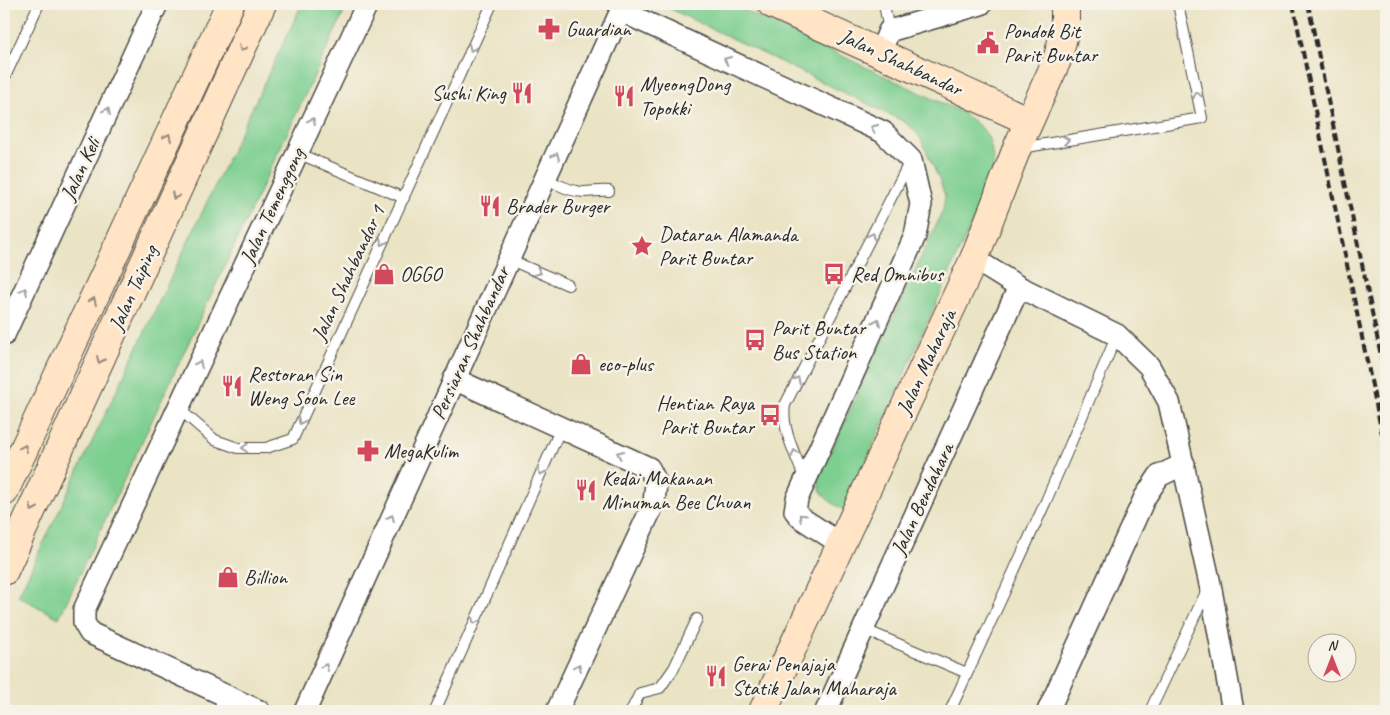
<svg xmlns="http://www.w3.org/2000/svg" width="1390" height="715" viewBox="0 0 1390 715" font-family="Caveat,sans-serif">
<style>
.green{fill:#7dcf90;stroke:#547d5e}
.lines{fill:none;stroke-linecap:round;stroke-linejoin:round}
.lane-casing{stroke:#484742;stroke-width:12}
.street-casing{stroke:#484742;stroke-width:24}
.secondary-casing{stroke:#484742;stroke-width:30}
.lane{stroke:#fff;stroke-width:10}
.street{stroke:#fff;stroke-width:21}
.secondary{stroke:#ffe4c6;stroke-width:28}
.rail{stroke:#2b2b2b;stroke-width:4;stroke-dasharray:8 4;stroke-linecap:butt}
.oneway{stroke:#958878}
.oneway2{stroke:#a0a0a0}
.labels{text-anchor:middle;stroke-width:5;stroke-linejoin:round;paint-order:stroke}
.poi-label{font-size:21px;fill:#2b2b2b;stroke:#f7f3e8;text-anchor:start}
.street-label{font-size:21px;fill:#2b2b2b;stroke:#f7f3e8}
</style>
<rect width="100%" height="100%" fill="#f7f3e8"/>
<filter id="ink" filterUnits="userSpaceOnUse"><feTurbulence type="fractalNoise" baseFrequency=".02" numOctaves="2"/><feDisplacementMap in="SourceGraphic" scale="10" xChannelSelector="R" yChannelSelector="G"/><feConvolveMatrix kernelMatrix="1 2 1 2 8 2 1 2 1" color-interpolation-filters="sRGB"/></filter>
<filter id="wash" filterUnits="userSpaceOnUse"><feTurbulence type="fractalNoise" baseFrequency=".0096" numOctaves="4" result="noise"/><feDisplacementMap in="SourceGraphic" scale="20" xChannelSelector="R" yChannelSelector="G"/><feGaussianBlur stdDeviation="1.12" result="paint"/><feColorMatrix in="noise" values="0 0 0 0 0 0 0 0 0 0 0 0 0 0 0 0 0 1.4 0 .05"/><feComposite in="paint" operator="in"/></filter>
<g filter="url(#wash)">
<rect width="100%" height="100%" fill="#eae3c4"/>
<g class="green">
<path d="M302,4H348L59,618L18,596Z"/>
<path d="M660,4H731L959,111C991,132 991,136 994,173L844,510C830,502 817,495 819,477L943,210L945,196L941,184L922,141L915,130L903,121Z"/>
</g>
</g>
<g filter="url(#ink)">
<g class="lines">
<g class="lane-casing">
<g id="lane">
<path d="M884,4L889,31"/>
<path d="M4,79L39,4"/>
<path d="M1021,148L1202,118L1178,4"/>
<path d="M297,153L404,198"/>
<path d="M545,179C558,184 570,192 584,192C593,192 600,190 609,191"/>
<path d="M508,259L568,285"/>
<path d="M178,408L215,440L238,448H266L293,439L492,4"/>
<path d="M805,480C797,457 781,430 785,405L909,163"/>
<path d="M863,629L967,673"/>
<path d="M218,711L225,695"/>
<path d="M435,711L561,428"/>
<path d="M631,711L640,693L660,688L674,668L697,619"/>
<path d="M950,711L1046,501L1117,335"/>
<path d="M1150,711L1207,590"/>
</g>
</g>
<g class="street-casing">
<g id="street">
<path d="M621,11L883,132L911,160L921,204L915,236L797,499L795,511L801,518L841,544"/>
<path d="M880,53L889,31L981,4"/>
<path d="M974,259L1019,287L1117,335L1149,366L1169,402L1210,584L1233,711"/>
<path d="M4,335L157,4"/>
<path d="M454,379L649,468L656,482L654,503L557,711"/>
<path d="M259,711L90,633L84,623V610L367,4"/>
<path d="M305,711L624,4"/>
<path d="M826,711L1019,287"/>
<path d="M1048,711L1145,497L1159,476L1184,464"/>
</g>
</g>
<g class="secondary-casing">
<g id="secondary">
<path d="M772,4L1029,121"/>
<path d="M4,492L230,4"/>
<path d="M4,571L262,4"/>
<path d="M763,711L974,259L1017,148L1057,60L1065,30V4"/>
</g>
</g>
<use href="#lane" class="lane"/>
<use href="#street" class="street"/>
<use href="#secondary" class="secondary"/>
<g class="rail">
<path d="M1293,4L1386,453"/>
<path d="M1308,4L1386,380"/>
</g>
</g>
<defs><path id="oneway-chevron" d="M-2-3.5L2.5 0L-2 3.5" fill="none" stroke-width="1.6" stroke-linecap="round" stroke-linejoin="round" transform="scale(1.25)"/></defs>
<g class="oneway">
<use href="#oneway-chevron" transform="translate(242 48) rotate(114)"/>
<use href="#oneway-chevron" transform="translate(168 137) rotate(-65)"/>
<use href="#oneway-chevron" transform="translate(175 196) rotate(114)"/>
<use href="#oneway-chevron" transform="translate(93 301) rotate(-65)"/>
<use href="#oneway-chevron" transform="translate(100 360) rotate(114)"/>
<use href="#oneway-chevron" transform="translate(24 448) rotate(-65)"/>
<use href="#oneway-chevron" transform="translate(33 508) rotate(114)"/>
</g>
<g class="oneway2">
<use href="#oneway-chevron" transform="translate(472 48) rotate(115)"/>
<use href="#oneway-chevron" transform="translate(727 60) rotate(-155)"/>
<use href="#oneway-chevron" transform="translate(1197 95) rotate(-102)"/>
<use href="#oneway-chevron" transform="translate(107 111) rotate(-65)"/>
<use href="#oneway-chevron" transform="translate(312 121) rotate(-65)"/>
<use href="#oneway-chevron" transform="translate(874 128) rotate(-155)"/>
<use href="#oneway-chevron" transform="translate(1066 140) rotate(-9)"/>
<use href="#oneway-chevron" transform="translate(556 156) rotate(-66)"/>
<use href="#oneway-chevron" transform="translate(872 236) rotate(-63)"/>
<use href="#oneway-chevron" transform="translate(383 242) rotate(115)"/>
<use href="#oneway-chevron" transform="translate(538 272) rotate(24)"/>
<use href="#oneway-chevron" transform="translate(24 291) rotate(-65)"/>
<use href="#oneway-chevron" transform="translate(877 322) rotate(-66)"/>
<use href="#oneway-chevron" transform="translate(199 364) rotate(-65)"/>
<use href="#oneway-chevron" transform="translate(797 380) rotate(-63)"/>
<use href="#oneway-chevron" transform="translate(301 421) rotate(115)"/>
<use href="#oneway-chevron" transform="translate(245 448) rotate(-177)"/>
<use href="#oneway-chevron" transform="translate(795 453) rotate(-109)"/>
<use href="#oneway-chevron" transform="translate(620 454) rotate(-156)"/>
<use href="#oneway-chevron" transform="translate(541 472) rotate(114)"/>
<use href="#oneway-chevron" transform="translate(802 517) rotate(-136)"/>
<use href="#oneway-chevron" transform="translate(391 518) rotate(-66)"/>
<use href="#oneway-chevron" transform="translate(475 621) rotate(114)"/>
<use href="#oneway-chevron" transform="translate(325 667) rotate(-66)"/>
<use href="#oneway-chevron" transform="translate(578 667) rotate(-65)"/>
</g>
</g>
<defs>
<g id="pharmacy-bare" transform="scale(1.725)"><path d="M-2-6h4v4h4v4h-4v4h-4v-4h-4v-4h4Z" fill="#d1495b" stroke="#f7f3e8" stroke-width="2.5" paint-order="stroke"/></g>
<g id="civic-bare" transform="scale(1.725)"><path d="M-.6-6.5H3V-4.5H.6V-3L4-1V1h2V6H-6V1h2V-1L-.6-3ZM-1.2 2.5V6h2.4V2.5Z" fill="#d1495b" stroke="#f7f3e8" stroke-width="2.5" paint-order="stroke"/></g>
<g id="restaurant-bare" transform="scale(1.725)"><path d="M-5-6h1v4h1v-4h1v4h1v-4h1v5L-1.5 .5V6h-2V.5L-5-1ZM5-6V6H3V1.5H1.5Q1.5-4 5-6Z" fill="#d1495b" stroke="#f7f3e8" stroke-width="2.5" paint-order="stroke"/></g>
<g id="sight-bare" transform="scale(1.725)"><path d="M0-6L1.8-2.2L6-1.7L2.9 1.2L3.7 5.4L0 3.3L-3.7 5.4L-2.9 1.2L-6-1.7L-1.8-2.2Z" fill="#d1495b" stroke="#f7f3e8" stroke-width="2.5" paint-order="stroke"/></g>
<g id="shop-bare" transform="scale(1.725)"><path d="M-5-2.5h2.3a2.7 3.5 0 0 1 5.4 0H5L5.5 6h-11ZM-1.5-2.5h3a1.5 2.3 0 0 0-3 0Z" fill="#d1495b" stroke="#f7f3e8" stroke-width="2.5" paint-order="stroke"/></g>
<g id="bus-bare" transform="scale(1.725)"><path d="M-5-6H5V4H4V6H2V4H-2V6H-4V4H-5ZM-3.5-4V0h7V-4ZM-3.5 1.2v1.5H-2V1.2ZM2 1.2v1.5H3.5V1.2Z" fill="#d1495b" stroke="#f7f3e8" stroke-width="2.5" paint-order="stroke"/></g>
</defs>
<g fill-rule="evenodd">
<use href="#pharmacy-bare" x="549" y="29"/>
<use href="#civic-bare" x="988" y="43"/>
<use href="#restaurant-bare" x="522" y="93"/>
<use href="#restaurant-bare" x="624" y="96"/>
<use href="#restaurant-bare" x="490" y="206"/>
<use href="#sight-bare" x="642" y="246"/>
<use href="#shop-bare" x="384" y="274"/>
<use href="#bus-bare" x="834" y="274"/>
<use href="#bus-bare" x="755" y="340"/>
<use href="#shop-bare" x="581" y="364"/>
<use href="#restaurant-bare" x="232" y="386"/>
<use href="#bus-bare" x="770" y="415"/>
<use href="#pharmacy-bare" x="368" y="451"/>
<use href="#restaurant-bare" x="586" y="490"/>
<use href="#shop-bare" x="228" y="577"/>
<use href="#restaurant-bare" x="716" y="676"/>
</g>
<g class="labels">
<g class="poi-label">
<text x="566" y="36">Guardian</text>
<text x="1004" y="38">Pondok Bit<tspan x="1004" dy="24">Parit Buntar</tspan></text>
<text x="640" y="91">MyeongDong<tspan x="640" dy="24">Topokki</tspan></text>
<text x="506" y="100" text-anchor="end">Sushi King</text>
<text x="506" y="213">Brader Burger</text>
<text x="659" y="241">Dataran Alamanda<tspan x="659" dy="24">Parit Buntar</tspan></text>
<text x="400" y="281">OGGO</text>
<text x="851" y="281">Red Omnibus</text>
<text x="772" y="335">Parit Buntar<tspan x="772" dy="24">Bus Station</tspan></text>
<text x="598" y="371">eco-plus</text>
<text x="248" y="381">Restoran Sin<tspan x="248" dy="24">Weng Soon Lee</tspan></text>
<text x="754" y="410" text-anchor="end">Hentian Raya<tspan x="754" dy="24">Parit Buntar</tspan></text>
<text x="384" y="458">MegaKulim</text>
<text x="602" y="485">Kedai Makanan<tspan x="602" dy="24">Minuman Bee Chuan</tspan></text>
<text x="244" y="584">Billion</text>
<text x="732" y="671">Gerai Penajaja<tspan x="732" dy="24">Statik Jalan Maharaja</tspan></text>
</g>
<g class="street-label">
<text transform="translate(901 62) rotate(25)" y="7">Jalan Shahbandar</text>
<text transform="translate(80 169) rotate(-65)" y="7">Jalan Keli</text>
<text transform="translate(272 206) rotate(-65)" y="7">Jalan Temenggong</text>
<text transform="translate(348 273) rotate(-65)" y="7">Jalan Shahbandar 1</text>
<text transform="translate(133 288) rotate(-66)" y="7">Jalan Taiping</text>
<text transform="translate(470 343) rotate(-66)" y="7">Persiaran Shahbandar</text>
<text transform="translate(926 362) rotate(-65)" y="7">Jalan Maharaja</text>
<text transform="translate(922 499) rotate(-65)" y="7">Jalan Bendahara</text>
</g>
</g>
<rect width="1390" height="715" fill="none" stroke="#f7f3e8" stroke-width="20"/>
<g transform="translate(1332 658)"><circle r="24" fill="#f7f3e8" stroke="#a5a39c"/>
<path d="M0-4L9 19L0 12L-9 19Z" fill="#d1495b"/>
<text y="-8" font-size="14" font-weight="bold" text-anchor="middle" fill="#2b2b2b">N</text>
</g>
</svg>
